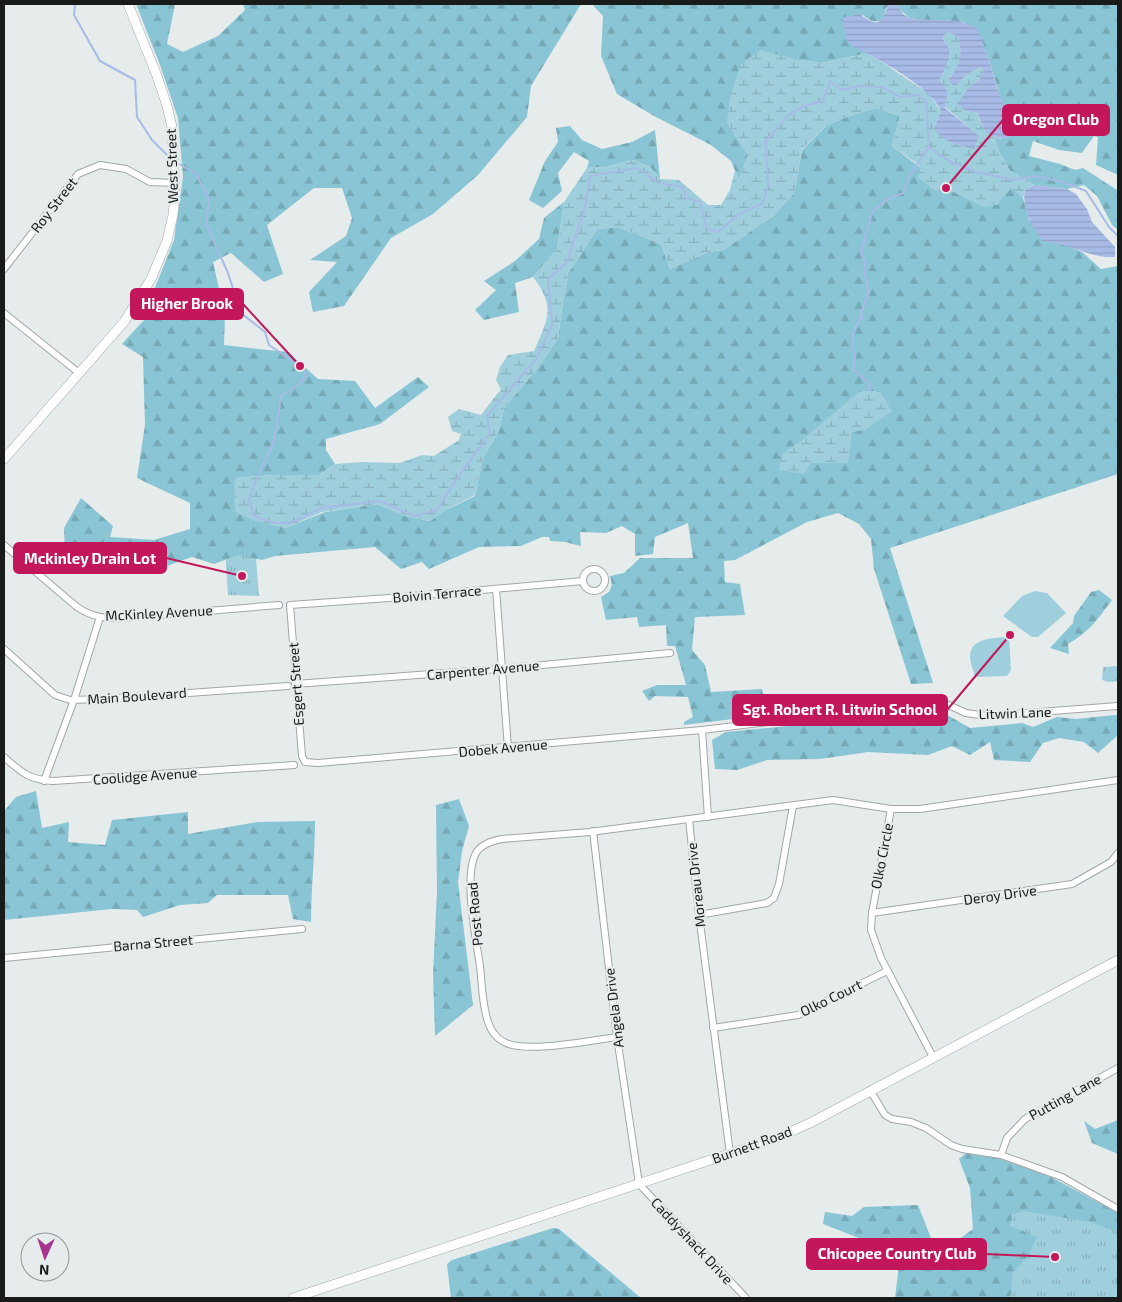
<svg xmlns="http://www.w3.org/2000/svg" width="1122" height="1302" viewBox="0 0 1122 1302" font-family="'Exo 2',sans-serif">
<style>
.grass{fill:url(#grass-tufts)}
.forest{fill:url(#forest-firs)}
.wetland{fill:url(#wetland-marsh)}
.pitch{fill:#9fcfdc}
.water{fill:url(#water-rules)}
.lines{fill:none;stroke-linecap:round;stroke-linejoin:round}
.stream{stroke:#a7bbe6;stroke-width:2}
.minor-casing{stroke:#a2a6a8;stroke-width:8}
.secondary-casing{stroke:#a2a6a8;stroke-width:10}
.minor{stroke:#fff;stroke-width:6}
.secondary{stroke:#fff;stroke-width:9}
.labels{text-anchor:middle;stroke-width:4.5;stroke-linejoin:round;paint-order:stroke}
.street-label{font-size:14px;fill:#191b1b;stroke:#e6ebec}
.leader{fill:none;stroke:#c2185b;stroke-width:2}
.callout-dot{fill:#c2185b;stroke:#e6ebec;stroke-width:2}
.callout{fill:#c2185b;stroke:#c2185b;stroke-width:2}
.callout-label{font-size:15px;text-anchor:middle;font-weight:bold;fill:#fff}
</style>
<defs>
<pattern id="grass-tufts" width="24" height="20" patternUnits="userSpaceOnUse" patternTransform="scale(1.25)"><rect width="24" height="20" fill="#9fcfdc"/><path d="M3 7l-1-3M5 7V3M7 7l1-3M15 17l-1-3M17 17v-4M19 17l1-3" fill="none" stroke="#88b1bc"/></pattern>
<pattern id="forest-firs" width="22" height="20" patternUnits="userSpaceOnUse" patternTransform="scale(1.25)"><rect width="22" height="20" fill="#8ac5d5"/><path d="M5 1l3.5 6h-7zM16 11l3.5 6h-7z" fill="#76a9b6"/></pattern>
<pattern id="wetland-marsh" width="20" height="14" patternUnits="userSpaceOnUse" patternTransform="scale(1.25)"><rect width="20" height="14" fill="#9fcfdc"/><path d="M1 5h8M5 5V1M11 12h8M15 12V8" fill="none" stroke="#88b1bc"/></pattern>
<pattern id="water-rules" width="6" height="5" patternUnits="userSpaceOnUse" patternTransform="scale(1.25)"><rect width="6" height="5" fill="#a7bbe6"/><path d="M0 2.5h6" fill="none" stroke="#8fa0c5"/></pattern>
</defs>
<rect width="100%" height="100%" fill="#e6ebec"/>
<g class="grass">
<path d="M225,548L256,558L259,596L228,595Z"/>
<path d="M1118,666V681L1108,682L1102,680L1103,667Z"/>
<path d="M1006,1166L1118,1216V1298H993Z"/>
</g>
<g class="forest">
<path d="M136,4H175L167,44L183,52L218,36L245,10L243,4H581L531,86L527,117L478,175L433,214L391,238L344,306L313,312L309,292L337,262L310,260L346,236L352,218L342,188H314L267,225L283,274L264,282L231,253L213,262L225,315L224,345L258,349L288,352L318,379L355,381L375,408L418,377L429,387L380,424L326,439V450L335,464L319,475H274L234,478L285,528L325,512L377,504L405,516L430,521L444,511L475,496L483,458L499,431L504,408L538,368L558,338L563,301L569,272L597,229L618,227L661,244L670,269L708,252L723,250L773,216L794,193L802,150L827,125L852,115L875,108L900,116L892,146L950,190L985,207L1011,187L1023,198L1029,220L1068,246L1082,252L1101,269L1118,266V474L890,548L933,683L911,684L874,569L871,539L859,524L838,513L807,522L735,560L724,561L725,582L740,584L745,615L695,617L692,650L705,665L711,692L762,689L767,715L684,725V722L693,717L688,697L655,696L649,701L642,691L657,685H686L675,646H667L666,625L639,627L637,617L606,620L601,597L609,592L612,585L610,576L624,573L640,558H693L688,523L655,537L653,554L635,556V534L622,526L606,533L580,532L581,546L565,542L550,541L549,537H542L521,546L479,547L429,569L422,562L401,569L375,547L275,556L262,560L238,555L214,564L192,557L156,570L108,568L75,562L65,552L64,528L81,498L113,526L110,537L154,540L190,529V503L137,478L145,425L143,357L122,344L143,321L160,308L150,300L174,240L183,177L178,118L160,65Z"/>
<path d="M592,4H891L886,8L883,19C875,24 870,21 863,15L845,24C846,45 851,45 868,53L822,63L799,60L727,122L748,155L739,180L731,161L711,145L654,116L617,94L601,56L603,16Z"/>
<path d="M892,4H1118V175L1096,165L1098,137L1094,136L1082,153L1059,150L1033,141L1029,156L1060,164L1075,170L1083,168L1117,190L1118,189V230L1112,225L1097,196L1084,185L1067,189L1034,185L1010,171L999,152L994,137L1001,139L1014,123L1000,96L986,51L964,22C949,19 924,23 911,18C903,15 901,7 892,4Z"/>
<path d="M570,126L582,140L602,149L632,142L655,130L660,179L650,167L633,160L606,167L587,168L589,161L574,152L558,173L562,191L543,208L529,200L545,161L558,142L556,128Z"/>
<path d="M564,202L557,249L533,277L515,283L519,312L484,320L475,310L496,290L484,281L515,261L539,239L544,218Z"/>
<path d="M1099,590L1112,600C1097,620 1090,631 1068,644L1069,654L1050,648L1073,623L1074,616L1091,592Z"/>
<path d="M942,712L970,728L1022,723L1033,727L1057,717L1076,719L1115,715H1118V735L1098,753L1084,742L1059,738L1043,743L1030,762L994,760L990,742L970,755L952,746L928,755L868,752L820,759L767,760L737,770L715,769L712,740L726,732L921,713Z"/>
<path d="M36,791L42,828L69,822L68,842L105,845L112,820L188,812V834L257,822L315,821C315,855 311,888 311,922L293,919L288,895H217L208,903L180,905L143,917L137,910L112,909L4,920V811L16,797Z"/>
<path d="M459,799L469,826L462,851L458,882L473,1005L435,1036L433,974L437,892L436,805Z"/>
<path d="M1118,1120V1154L1092,1143L1084,1121L1095,1129Z"/>
<path d="M966,1153L998,1158L1051,1177L1118,1213V1232L1090,1222L1023,1211L1011,1215L1010,1226L1037,1237L1029,1255L1013,1272L1010,1298H895L899,1265L874,1255V1244L823,1224L825,1212L852,1216L864,1207L918,1205L931,1238L958,1240L973,1229L970,1188L959,1159Z"/>
<path d="M553,1228L559,1229L641,1298H451L447,1264L452,1260Z"/>
</g>
<g class="wetland">
<path d="M946,32L958,36C962,59 963,60 949,79L956,86L965,76L980,67L983,70L980,79L970,86L960,106L964,110L977,113L982,126L994,137L999,152L1010,171L1034,185L1025,190L1023,198L1011,188L997,205L984,207L950,190L936,191L918,178L919,165L892,146L900,116L875,108L852,115L827,125L802,149L794,193L773,216L723,250L708,252L670,269L661,244L618,227L597,229L569,272L563,301L558,338L538,368L504,408L499,431L483,458L475,495L444,511L430,521L405,516L377,504L322,512L285,528L255,521L235,512L234,478L274,475H319L335,464L362,462L400,463L422,455L434,456L459,440L461,434L452,431L448,417L459,409L481,415L501,389L496,380L500,367L508,355L534,351C548,319 556,307 533,277L557,249L564,202L587,168L606,167L633,160L650,167L660,179L679,180L708,205H721L730,190L735,170L739,180L748,155L727,122L730,98L740,65L760,50L799,60L822,63L868,53L928,93L941,111L934,128L978,135L944,106L948,92L940,80L949,60L950,50L943,39Z"/>
<path d="M860,391H880L892,411L865,430L852,432L848,463H811L804,474L779,470L782,454L801,441Z"/>
</g>
<g class="pitch">
<path d="M1035,591L1047,593L1066,613L1038,637H1032L1003,616L1022,596Z"/>
<path d="M1009,637L1011,670L1007,676L975,677C974,671 970,663 970,657C970,637 995,638 1009,637Z"/>
</g>
<g class="water">
<path d="M889,4L898,6L904,15L913,19L959,21L976,27C988,49 991,73 1000,95C1005,108 1013,118 1016,132C1006,144 988,138 982,125C980,121 979,116 977,113L964,110L957,104L970,86L980,79L983,70L980,67L965,76L956,86L950,83L949,79C962,60 962,59 958,36L946,32L943,39L950,50L949,60L940,80L948,92L946,101L945,102V108L978,135V139L974,149C960,145 941,142 934,128L941,111C932,90 894,69 874,57C867,52 856,50 850,44C843,38 846,26 842,18L859,14C863,16 866,19 870,21C884,27 884,12 889,4Z"/>
<path d="M1034,185L1067,189L1076,194L1087,209L1092,222L1115,247V257C1098,258 1085,252 1069,247C1061,244 1051,243 1042,241C1032,226 1021,209 1025,190Z"/>
</g>
<g class="lines">
<g class="stream">
<path d="M75,4L74,15L100,61L135,80L137,117L152,140L170,158"/>
<path d="M176,162L196,174L209,199L206,224L228,273L241,313L265,332L269,345L300,366L306,375L298,385L281,396L274,441L253,487L249,499L254,516L274,523H291L321,508L380,501L414,516L437,510L456,480L490,433L487,416L537,358L552,325L548,279L567,262L586,204L590,176L637,168L658,183L683,187L686,198L700,202L707,229L718,232L739,214L763,203L768,185L766,141C787,116 790,108 823,101L830,81L841,90L859,86L882,87L900,97L918,95L926,102L929,147L947,160L976,172L1014,180L1036,176L1063,182L1086,191L1109,227L1118,236"/>
<path d="M869,391L870,385L857,372L853,370L855,356L853,350V335L859,320L863,318L860,315L869,293L864,270L865,262L861,254L866,233L873,211L886,200L903,193L909,177L929,147"/>
</g>
<g class="minor-casing">
<g id="minor">
<path d="M4,269L78,174L100,165L126,169L150,182L175,183"/>
<path d="M4,313L79,373"/>
<path d="M4,545L77,607C92,617 105,619 123,618L279,605"/>
<circle cx="594" cy="580" r="11"/>
<path d="M583,581L403,597L290,605L302,756L305,762L318,763L702,730"/>
<path d="M496,589L508,748"/>
<path d="M4,649L55,695L70,700L103,699L288,686"/>
<path d="M295,684L500,669L670,653"/>
<path d="M4,757C21,772 29,780 53,781L294,765"/>
<path d="M44,781L74,700L100,617"/>
<path d="M708,817L702,730L929,702L944,703L966,713L987,716L1118,706"/>
<path d="M593,831L617,1037L639,1184L746,1298"/>
<path d="M872,913L1072,884L1111,862L1118,853"/>
<path d="M699,915L767,903L774,898L779,884L793,806"/>
<path d="M4,958L302,929"/>
<path d="M713,1028L798,1015L887,971"/>
<path d="M617,1037C592,1040 525,1054 504,1042C496,1038 491,1031 488,1022C482,1004 482,984 480,966C476,939 463,876 476,853C481,844 492,841 502,839L590,832L689,819"/>
<path d="M933,1057L881,958L871,930L872,913L891,809H920L1118,780"/>
<path d="M870,1090L885,1115L892,1119L911,1122L926,1128L951,1145L962,1149L1001,1155L1062,1177L1118,1209"/>
<path d="M730,1154L699,915L689,819L833,800L891,809"/>
<path d="M1001,1155L1007,1138L1025,1119L1118,1068"/>
</g>
</g>
<g class="secondary-casing">
<g id="secondary">
<path d="M4,459L124,322L151,279L167,241L173,215L175,195L172,127L167,106L157,76L128,4"/>
<path d="M293,1298L777,1138L812,1122L1118,960"/>
</g>
</g>
<use href="#minor" class="minor"/>
<use href="#secondary" class="secondary"/>
</g>
<g class="labels">
<g class="street-label">
<text transform="translate(172 166) rotate(-92)" y="5">West Street</text>
<text transform="translate(54 205) rotate(-52)" y="5">Roy Street</text>
<text transform="translate(437 594) rotate(-5)" y="5">Boivin Terrace</text>
<text transform="translate(159 613) rotate(-3)" y="5">McKinley Avenue</text>
<text transform="translate(483 670) rotate(-5)" y="5">Carpenter Avenue</text>
<text transform="translate(296 684) rotate(-94)" y="5">Esgert Street</text>
<text transform="translate(137 696) rotate(-4)" y="5">Main Boulevard</text>
<text transform="translate(1015 713) rotate(-2)" y="5">Litwin Lane</text>
<text transform="translate(503 748) rotate(-5)" y="5">Dobek Avenue</text>
<text transform="translate(145 776) rotate(-4)" y="5">Coolidge Avenue</text>
<text transform="translate(882 856) rotate(-79)" y="5">Olko Circle</text>
<text transform="translate(696 885) rotate(-96)" y="5">Moreau Drive</text>
<text transform="translate(1000 895) rotate(-8)" y="5">Deroy Drive</text>
<text transform="translate(475 914) rotate(-95)" y="5">Post Road</text>
<text transform="translate(153 943) rotate(-5)" y="5">Barna Street</text>
<text transform="translate(831 998) rotate(-26)" y="5">Olko Court</text>
<text transform="translate(614 1008) rotate(-97)" y="5">Angela Drive</text>
<text transform="translate(1065 1097) rotate(-29)" y="5">Putting Lane</text>
<text transform="translate(752 1145) rotate(-20)" y="5">Burnett Road</text>
<text transform="translate(692 1241) rotate(47)" y="5">Caddyshack Drive</text>
</g>
</g>
<path class="leader" d="M946 188L1003 120M300 366L243 304M242 576L166 558M1010 635L947 710M1055 1257L986 1254"/>
<g class="callout-dot">
<circle cx="946" cy="188" r="5"/>
<circle cx="300" cy="366" r="5"/>
<circle cx="242" cy="576" r="5"/>
<circle cx="1010" cy="635" r="5"/>
<circle cx="1055" cy="1257" r="5"/>
</g>
<g class="callout">
<rect x="1003" y="105" width="106" height="30" rx="5"/>
<rect x="131" y="289" width="112" height="30" rx="5"/>
<rect x="14" y="543" width="152" height="30" rx="5"/>
<rect x="733" y="695" width="214" height="30" rx="5"/>
<rect x="807" y="1239" width="179" height="30" rx="5"/>
</g>
<g class="callout-label">
<text x="1056" y="125">Oregon Club</text>
<text x="187" y="309">Higher Brook</text>
<text x="90" y="564">Mckinley Drain Lot</text>
<text x="840" y="715">Sgt. Robert R. Litwin School</text>
<text x="897" y="1259">Chicopee Country Club</text>
</g>
<rect width="1122" height="1302" fill="none" stroke="#191b1b" stroke-width="10"/>
<g transform="translate(45 1257) rotate(183)"><circle r="24" fill="#e6ebec" stroke="#949898"/>
<path d="M0-4L9 19L0 12L-9 19Z" fill="#a73590"/>
<text y="-8" font-size="14" font-weight="bold" text-anchor="middle" fill="#191b1b">N</text>
</g>
</svg>
